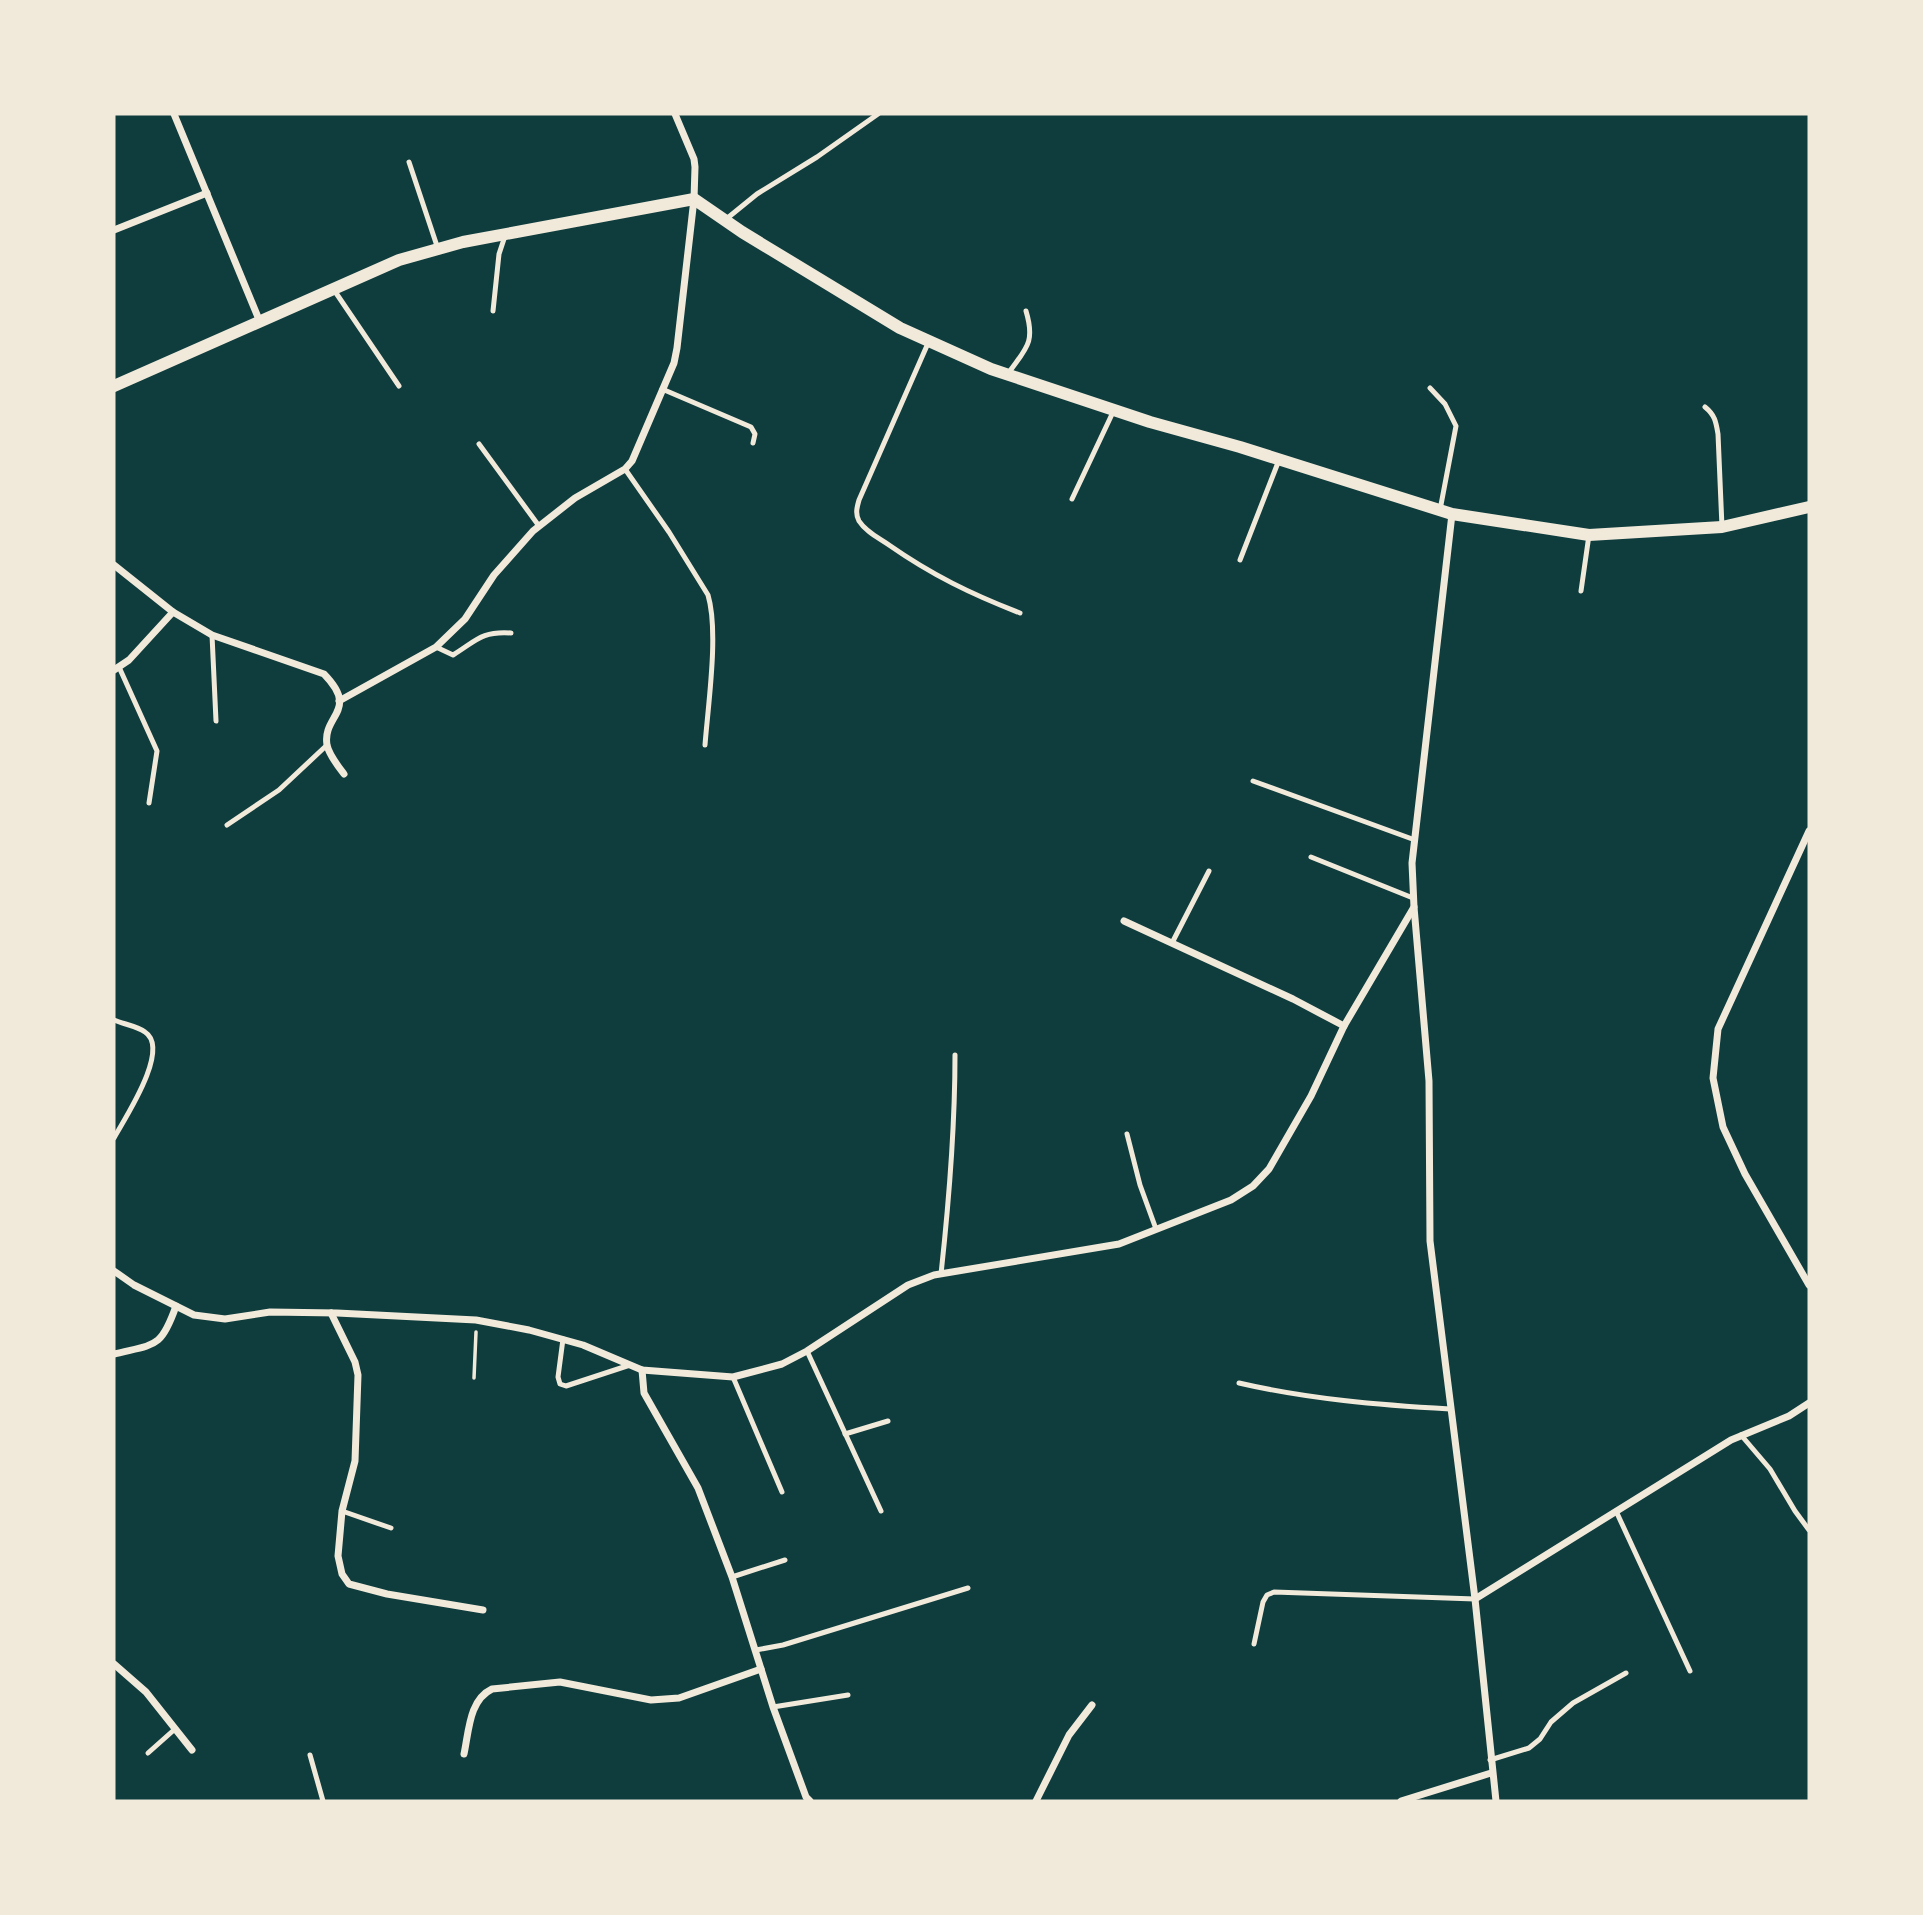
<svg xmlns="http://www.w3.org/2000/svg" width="1923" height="1915" viewBox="0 0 1923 1915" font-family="'Playfair Display',serif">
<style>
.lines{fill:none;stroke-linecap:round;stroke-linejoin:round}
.path{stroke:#f1e9da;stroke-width:3.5}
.service{stroke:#f1e9da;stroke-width:5}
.minor{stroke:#f1e9da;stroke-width:7}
.tertiary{stroke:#f1e9da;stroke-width:12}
</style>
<rect width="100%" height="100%" fill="#0f3d3e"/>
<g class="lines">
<path class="path" d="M474,1378L476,1332"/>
<g class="service">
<path d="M409,162L438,249"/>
<path d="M725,220L757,194L817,157L878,114"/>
<path d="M334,290L399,386"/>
<path d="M493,311L499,254L505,236"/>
<path d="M929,341L859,500C857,507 855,514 859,521C866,532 879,538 889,545C932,575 971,594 1020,613"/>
<path d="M1007,375C1025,349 1036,344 1026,311"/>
<path d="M1430,388L1445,404L1456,426L1440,510"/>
<path d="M662,389L751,427L755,434L753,443"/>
<path d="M1705,407C1715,415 1716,422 1718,434L1722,527"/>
<path d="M479,444L539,526"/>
<path d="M625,469L669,532L708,595C719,632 708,705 705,745"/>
<path d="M1072,499L1114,410"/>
<path d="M1240,560L1279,460"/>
<path d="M1581,591L1589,535"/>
<path d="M212,635L216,721"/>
<path d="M436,647L453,655C476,641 481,631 511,633"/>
<path d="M119,667L157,751L149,803"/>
<path d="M1253,781L1415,840"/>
<path d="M227,825L279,790L327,745"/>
<path d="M1311,857L1413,898"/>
<path d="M1172,943L1209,871"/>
<path d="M114,1020C123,1024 137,1026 145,1032C171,1049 125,1118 114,1138"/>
<path d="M1127,1134L1140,1185L1156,1229"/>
<path d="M941,1274C949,1201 955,1128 955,1055"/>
<path d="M563,1339L558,1377L560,1384L566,1386L630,1365"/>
<path d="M807,1351L881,1511"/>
<path d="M733,1377L782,1492"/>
<path d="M1239,1383C1308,1399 1379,1405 1450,1409"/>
<path d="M845,1434L888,1421"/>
<path d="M1741,1435L1770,1469L1795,1511L1809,1530"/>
<path d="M342,1511L391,1528"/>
<path d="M1616,1511L1690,1671"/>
<path d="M732,1577L785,1560"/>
<path d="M1254,1644L1263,1602L1267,1595L1274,1592L1475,1599"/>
<path d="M756,1650L783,1645L968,1588"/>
<path d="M773,1707L848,1695"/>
<path d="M148,1753L175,1729"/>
<path d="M310,1755L323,1801"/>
<path d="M1490,1760L1529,1748L1540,1739L1551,1722L1573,1703L1626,1673"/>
</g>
<g class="minor">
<path d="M174,114L260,322"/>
<path d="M114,230L207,193"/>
<path d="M1452,514L1412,863L1414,907L1429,1081L1430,1241L1475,1599L1496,1801"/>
<path d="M114,565L173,612L212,635L324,674C360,711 322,715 327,745C329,755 338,766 344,774"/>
<path d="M114,670L129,660L173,612"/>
<path d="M339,701L436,647L465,619L494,575L533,531L575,498L625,469L632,461L674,363L677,348L694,199L695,167L694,159L675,114"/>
<path d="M1809,831L1718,1029L1713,1078L1723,1127L1745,1174L1809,1285"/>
<path d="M1124,921L1293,999L1344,1026"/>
<path d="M114,1271L134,1285L194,1315L225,1319L270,1312L337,1313L476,1320L529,1330L583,1345L642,1370L733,1377L782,1364L807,1351L908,1285L934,1275L1119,1244L1231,1200L1253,1186L1269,1169L1311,1096L1344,1026L1414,907"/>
<path d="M331,1313L355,1362L358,1375L355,1461L342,1511L338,1556L342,1574L349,1584L387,1594L483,1610"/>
<path d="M114,1354C155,1344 161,1349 176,1306"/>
<path d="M642,1370L644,1393L698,1488L732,1577L773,1707L806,1797L810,1801"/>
<path d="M1475,1599L1731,1440L1789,1416L1809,1403"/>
<path d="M114,1664L146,1692L192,1750"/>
<path d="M464,1754C469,1731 469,1700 492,1689L560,1682L651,1700L679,1698L761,1669"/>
<path d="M1036,1801L1069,1735L1092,1705"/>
<path d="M1401,1801L1491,1773"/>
</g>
<path class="tertiary" d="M114,386L399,260L463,242L694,199L742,232L900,328L991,369L1150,422L1240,447L1452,514L1589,535L1722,527L1809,507"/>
</g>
<rect width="1923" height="1915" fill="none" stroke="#f1e9da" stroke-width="231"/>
</svg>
